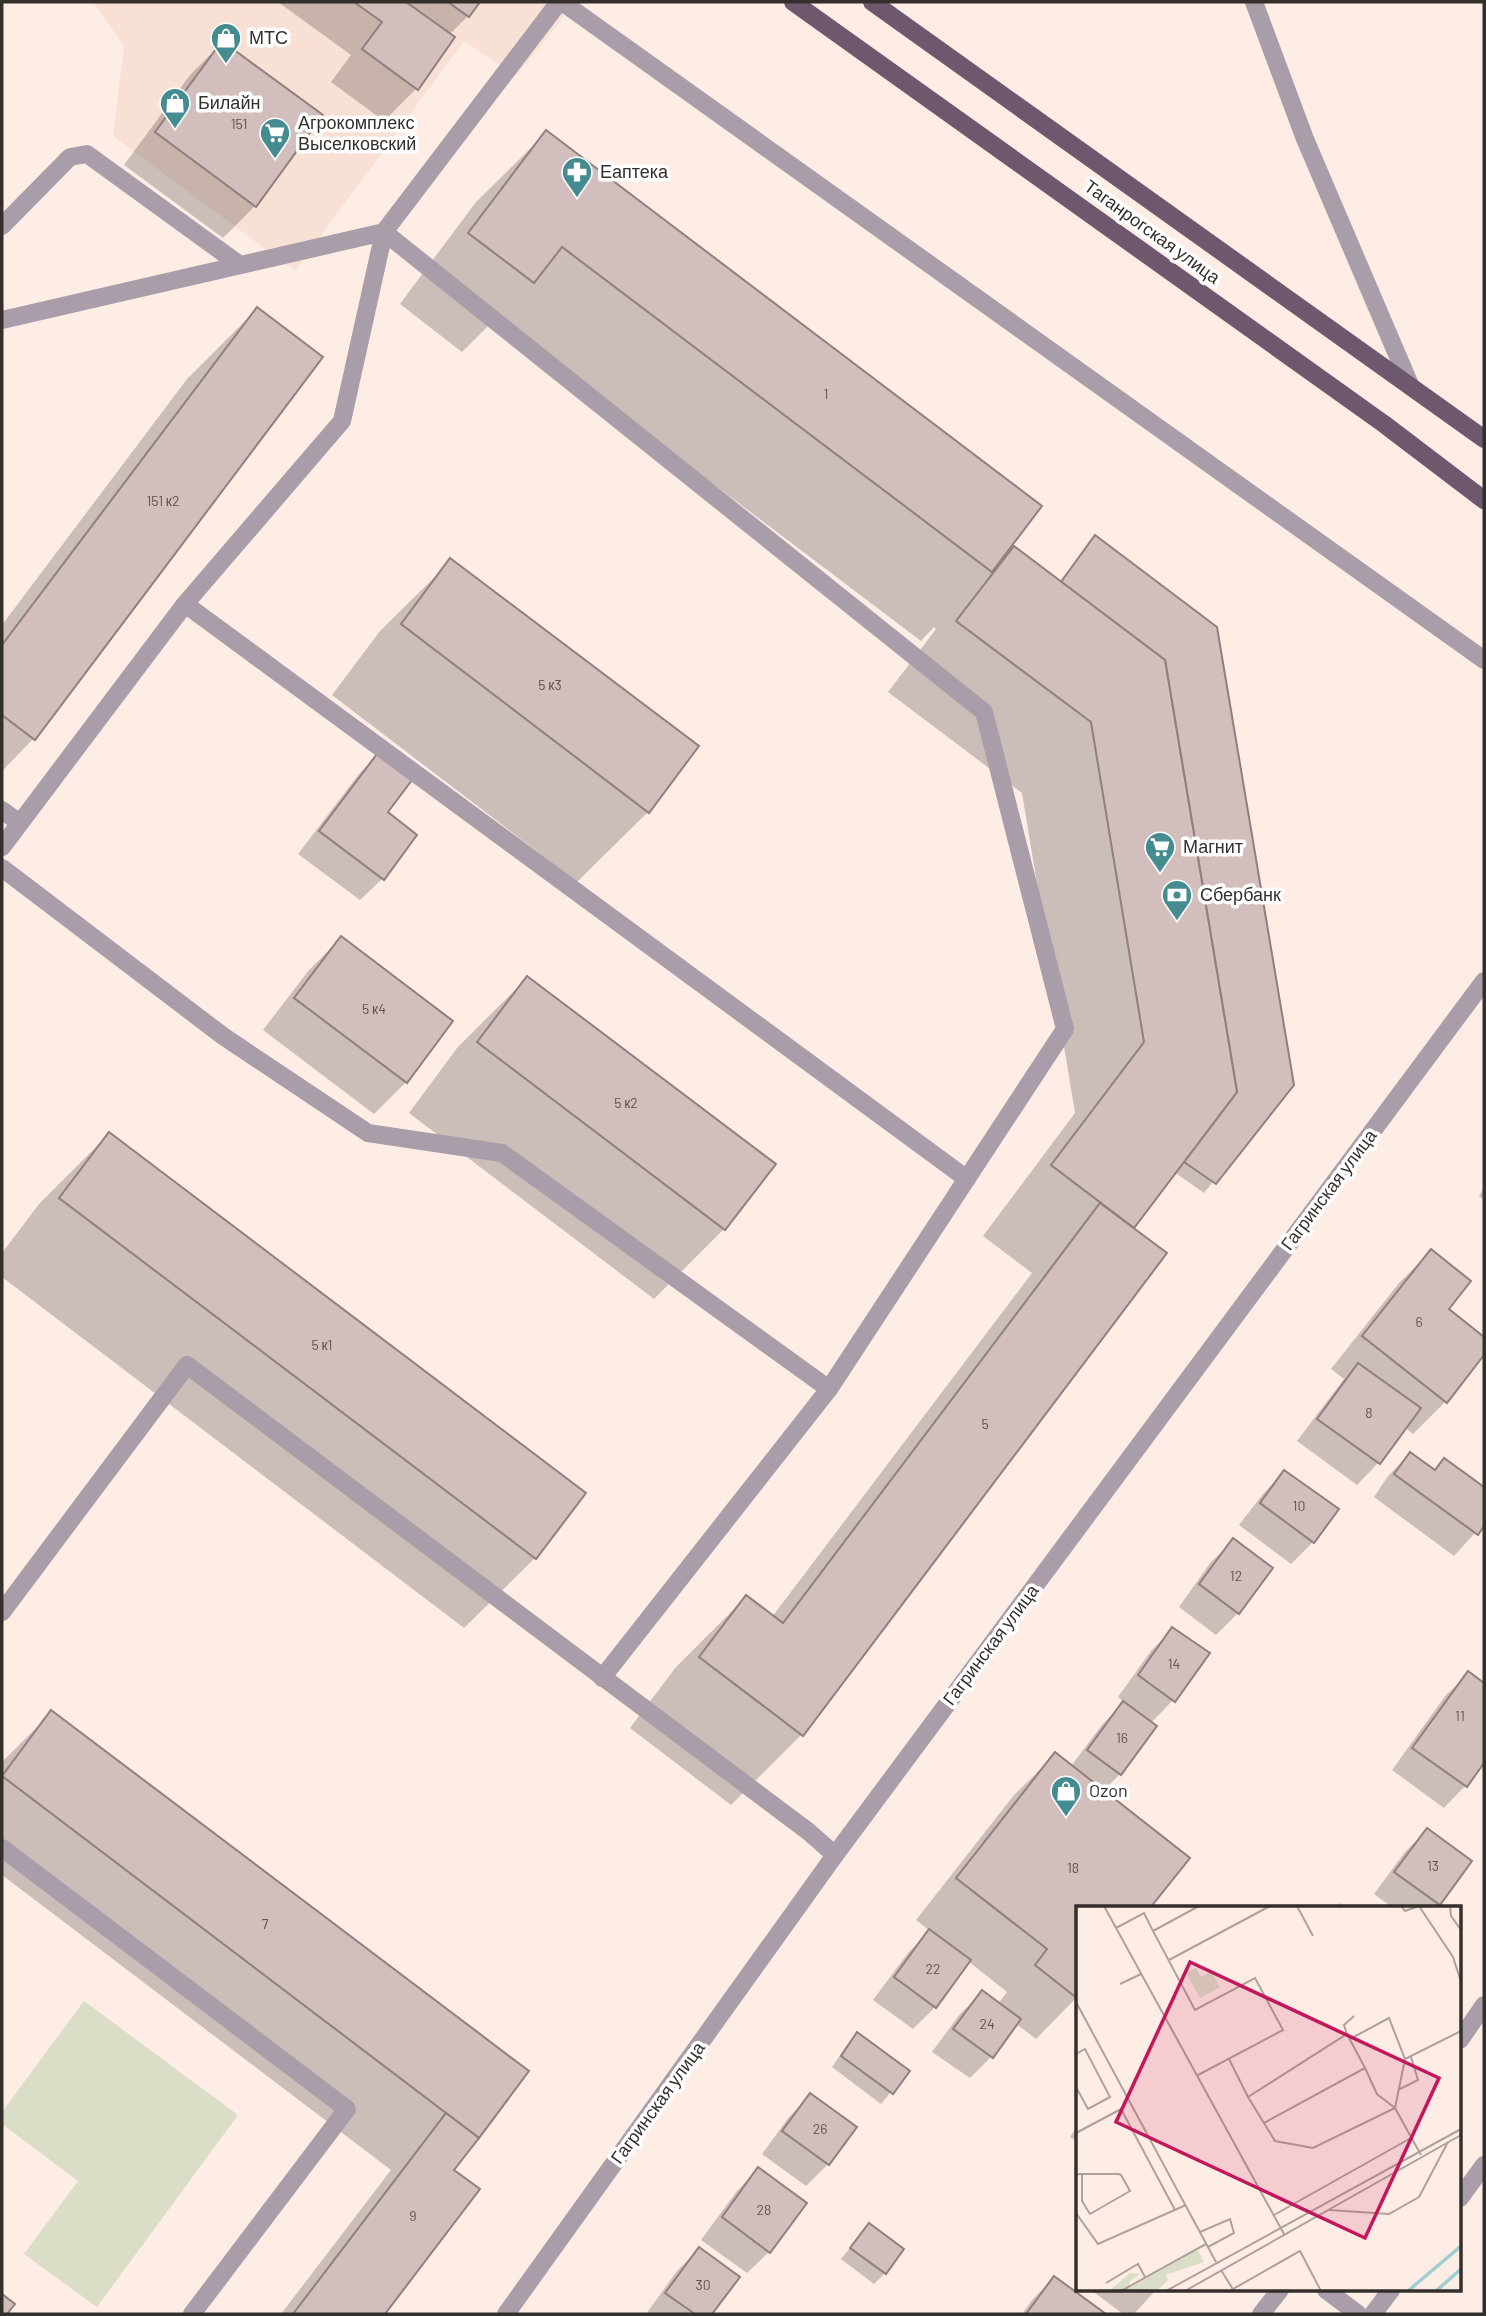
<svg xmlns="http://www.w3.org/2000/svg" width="1486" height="2316" viewBox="0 0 1486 2316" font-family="Barlow,sans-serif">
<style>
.built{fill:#f9e0d5}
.green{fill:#dadec7}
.shadow{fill:#0003}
.building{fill:#d2bfbd;stroke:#907f7d;stroke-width:2}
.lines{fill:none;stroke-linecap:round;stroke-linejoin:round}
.lane{stroke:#a99daa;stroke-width:18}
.street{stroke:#a99daa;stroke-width:18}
.primary{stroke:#6d586e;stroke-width:18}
.labels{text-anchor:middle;stroke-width:7;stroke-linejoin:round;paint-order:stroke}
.number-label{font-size:14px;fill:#5c5350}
.poi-label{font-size:18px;fill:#352f2c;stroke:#fff;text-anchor:start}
.street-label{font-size:18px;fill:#352f2c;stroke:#fff}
.inset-river{fill:none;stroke:#9fcfd3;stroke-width:3.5}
.inset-road{fill:none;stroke:#aea19b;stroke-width:2}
.view{fill:#c2185b;fill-opacity:0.15;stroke:#c2185b;stroke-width:3.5}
.inset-edge{fill:none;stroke:#352f2c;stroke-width:3.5}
</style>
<rect width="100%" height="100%" fill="#feede5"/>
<path class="built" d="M93,2H573L551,33L516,76L464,41L295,271L113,136L124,46Z"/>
<path class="green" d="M84,2001L238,2115L97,2307L24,2254L78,2181L2,2124V2112Z"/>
<g class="shadow">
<path d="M278,2H478L468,16L449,35L416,89L384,121L331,82L351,55Z"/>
<path d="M222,43L255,206L223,238L124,165L190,75Z"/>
<path d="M547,132L1000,562L1014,548L1059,582L1096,537L1292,1084L1204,1193L1174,1172L1131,1229L1164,1254L801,1735L731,1805L630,1728L676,1667L746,1597L772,1617L1032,1273L983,1236L1075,1113L1022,793L888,692L936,629L934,627L921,641L495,319L462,352L400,304L476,202Z"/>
<path d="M257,309L320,357L33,739L2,771V625L187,379Z"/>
<path d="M451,561L697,747L648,812L577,882L332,695L380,631Z"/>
<path d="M380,752L385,812L415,835L382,879L360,900L298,854L359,774Z"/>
<path d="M341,938L406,1082L374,1114L263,1030L309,970Z"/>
<path d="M527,978L724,1229L654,1299L409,1113L457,1048Z"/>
<path d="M109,1134L535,1558L464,1628L2,1277V1253L39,1204Z"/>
<path d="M1484,1188V1200L1479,1196Z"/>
<path d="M1431,1251L1447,1309L1484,1339V1352L1445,1402L1413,1434L1405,1427L1378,1463L1357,1485L1297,1441L1344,1379L1331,1369L1399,1283Z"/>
<path d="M1410,1454L1433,1471L1444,1461L1484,1490V1523L1454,1556L1374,1497L1388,1476Z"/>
<path d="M1284,1472L1313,1542L1291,1564L1239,1525L1263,1494Z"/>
<path d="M1233,1541L1271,1568L1238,1613L1216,1635L1179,1607L1211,1562Z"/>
<path d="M1173,1629V1700L1151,1723L1120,1774L1103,1791L1187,1858L1148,1908H1078V1996L1036,2039L1015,2023L991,2057L970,2078L932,2052L960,2014L982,1992L998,2004L1007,1992L968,1961L935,2007L913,2029L873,2000L908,1953L930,1931L916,1920L1014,1795L1056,1754L1071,1766L1102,1725L1124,1702L1118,1697L1151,1651Z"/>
<path d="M1468,1674L1484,1686V1768L1481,1765L1465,1786L1444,1808L1392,1770L1446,1695Z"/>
<path d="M52,1712L526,2072L452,2170L477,2189L383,2314H281L391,2170L2,1875V1762Z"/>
<path d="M1427,1830L1439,1904L1434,1908H1393L1374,1894L1405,1852Z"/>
<path d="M1340,1903L1347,1908H1336Z"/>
<path d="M857,2035L908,2071L881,2104L832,2067L847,2045Z"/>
<path d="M811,2095L855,2127L828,2164L806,2186L762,2154L789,2117Z"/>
<path d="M1078,2125V2142L1070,2137Z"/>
<path d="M758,2169L769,2252L747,2273L701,2240L737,2191Z"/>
<path d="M869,2225L902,2250L885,2273L874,2284L841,2259Z"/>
<path d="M699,2249L737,2277L710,2314H646L677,2271Z"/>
<path d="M1054,2278L1103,2314H1022L1032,2300Z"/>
<path d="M1091,2290H1156L1134,2314H1123Z"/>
</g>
<g class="building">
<path d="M354,2H406L455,37L418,90L362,49L382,22Z"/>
<path d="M448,2H480L469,17Z"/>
<path d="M222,41L323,115L256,207L155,132Z"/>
<path d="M546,130L1042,506L992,572L562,247L534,283L468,233Z"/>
<path d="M257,307L323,357L35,740L2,715V645Z"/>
<path d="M1095,535L1217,627L1294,1085L1216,1184L1184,1162L1237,1092L1165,660L1061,582Z"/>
<path d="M1014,546L1165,660L1237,1092L1134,1228L1051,1165L1144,1042L1091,722L956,621Z"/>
<path d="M450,558L699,746L649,813L401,624Z"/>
<path d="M380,750L415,776L388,812L417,835L384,880L319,831Z"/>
<path d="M341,936L453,1021L407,1083L294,998Z"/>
<path d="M527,976L776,1164L725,1230L477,1042Z"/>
<path d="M109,1132L586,1493L536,1559L59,1198Z"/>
<path d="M1100,1203L1167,1253L803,1736L699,1657L746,1595L783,1623Z"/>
<path d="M1431,1249L1471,1281L1449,1309L1484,1337V1355L1447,1403L1362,1336Z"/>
<path d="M1358,1363L1421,1408L1380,1464L1317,1419Z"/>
<path d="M1410,1452L1435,1470L1444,1458L1484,1487V1526L1478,1535L1394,1474Z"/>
<path d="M1284,1470L1339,1509L1314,1543L1260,1503Z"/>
<path d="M1233,1538L1273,1568L1239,1614L1199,1584Z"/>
<path d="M1172,1627L1210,1653L1175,1702L1138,1675Z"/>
<path d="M1468,1671L1484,1683V1763L1467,1787L1412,1748Z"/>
<path d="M1123,1701L1157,1726L1121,1775L1087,1750Z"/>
<path d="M51,1710L529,2071L479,2138L2,1776Z"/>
<path d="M1055,1752L1190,1858L1150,1908H1078V1999L1035,1965L1047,1949L956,1878Z"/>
<path d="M1427,1828L1472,1861L1440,1905L1394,1872Z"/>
<path d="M929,1929L971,1960L936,2008L894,1977Z"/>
<path d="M982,1990L1021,2019L993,2058L953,2029Z"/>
<path d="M857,2032L910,2071L893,2094L841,2056Z"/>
<path d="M810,2093L857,2127L829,2165L782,2131Z"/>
<path d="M446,2113L479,2138L454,2170L480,2189L385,2314H293Z"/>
<path d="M758,2167L807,2203L770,2253L722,2217Z"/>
<path d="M869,2223L904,2249L886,2274L850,2248Z"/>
<path d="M699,2247L740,2277L712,2314H695L665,2293Z"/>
<path d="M1054,2276L1106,2314H1026Z"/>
<path d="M2,2294L15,2304L7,2314H2Z"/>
</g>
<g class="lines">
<g class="lane">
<path d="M562,2L1484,660"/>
<path d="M1254,2L1305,139L1411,387"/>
<path d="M2,226L70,157L87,154L240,265"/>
<path d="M2,320L384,232L559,2"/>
<path d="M2,810L20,823"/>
<path d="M2,847L185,604"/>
<path d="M2,868L223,1036L368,1133L502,1153L829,1389"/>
<path d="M2,1612L187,1365L809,1832L835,1855"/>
<path d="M602,1678L829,1389L1065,1029L984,712L384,232L342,421L185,604L967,1179"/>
<path d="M2,1848L347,2109L192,2314"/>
<path d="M1460,2198L1484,2165"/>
<path d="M1373,2314L1391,2290"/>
</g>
<g class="street">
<path d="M1460,2040L1484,2005"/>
<path d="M1326,2290L1358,2314"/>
<path d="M506,2314L835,1855L1484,981"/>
<path d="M1261,2314L1280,2290"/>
</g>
<g class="primary">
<path d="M793,2L1384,424L1484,500"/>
<path d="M872,2L1484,439"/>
</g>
</g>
<defs>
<g id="shop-pin" transform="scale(1.575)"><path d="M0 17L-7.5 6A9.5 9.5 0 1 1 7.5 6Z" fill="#448c8f" stroke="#fff"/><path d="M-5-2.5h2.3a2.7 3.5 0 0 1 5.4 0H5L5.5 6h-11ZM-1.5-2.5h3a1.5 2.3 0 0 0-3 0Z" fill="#fff"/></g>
<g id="supermarket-pin" transform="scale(1.575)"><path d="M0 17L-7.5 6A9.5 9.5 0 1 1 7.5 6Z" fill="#448c8f" stroke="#fff"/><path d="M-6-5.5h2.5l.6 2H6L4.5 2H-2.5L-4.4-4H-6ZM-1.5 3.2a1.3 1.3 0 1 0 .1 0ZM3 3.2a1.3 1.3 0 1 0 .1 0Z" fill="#fff"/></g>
<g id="pharmacy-pin" transform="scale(1.575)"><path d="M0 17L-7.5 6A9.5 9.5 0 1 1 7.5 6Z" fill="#448c8f" stroke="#fff"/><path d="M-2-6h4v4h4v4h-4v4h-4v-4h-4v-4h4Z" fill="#fff"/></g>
<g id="bank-pin" transform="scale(1.575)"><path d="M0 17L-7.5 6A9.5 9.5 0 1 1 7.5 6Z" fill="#448c8f" stroke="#fff"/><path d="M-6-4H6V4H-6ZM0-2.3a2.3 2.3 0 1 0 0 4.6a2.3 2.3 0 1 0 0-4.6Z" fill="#fff"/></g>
</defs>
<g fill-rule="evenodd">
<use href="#shop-pin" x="226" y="38"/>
<use href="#shop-pin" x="175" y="103"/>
<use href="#supermarket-pin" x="275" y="133"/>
<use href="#pharmacy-pin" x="577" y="172"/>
<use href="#supermarket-pin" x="1160" y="847"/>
<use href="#bank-pin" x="1177" y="895"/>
<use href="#shop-pin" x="1066" y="1791"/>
</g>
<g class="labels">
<g class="number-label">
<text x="239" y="129">151</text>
<text x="826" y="399">1</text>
<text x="163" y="506">151 к2</text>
<text x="550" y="690">5 к3</text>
<text x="374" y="1014">5 к4</text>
<text x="626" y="1108">5 к2</text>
<text x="1419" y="1327">6</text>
<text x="322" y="1350">5 к1</text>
<text x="1369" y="1418">8</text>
<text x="985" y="1429">5</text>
<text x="1299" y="1511">10</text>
<text x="1236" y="1581">12</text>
<text x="1174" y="1669">14</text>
<text x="1460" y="1721">11</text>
<text x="1122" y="1743">16</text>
<text x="1433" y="1871">13</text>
<text x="1073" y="1873">18</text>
<text x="265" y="1929">7</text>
<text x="933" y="1974">22</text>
<text x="987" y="2029">24</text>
<text x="820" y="2134">26</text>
<text x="764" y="2215">28</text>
<text x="413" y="2221">9</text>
<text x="703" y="2290">30</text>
</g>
<g class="poi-label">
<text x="249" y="44">МТС</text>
<text x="198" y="109">Билайн</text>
<text x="298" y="129">Агрокомплекс<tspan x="298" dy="21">Выселковский</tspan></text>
<text x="600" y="178">Еаптека</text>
<text x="1183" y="853">Магнит</text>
<text x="1200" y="901">Сбербанк</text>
<text x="1089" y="1797">Ozon</text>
</g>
<g class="street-label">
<text transform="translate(1152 232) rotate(36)" y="6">Таганрогская улица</text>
<text transform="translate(1329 1190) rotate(-53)" y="6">Гагринская улица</text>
<text transform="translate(991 1645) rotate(-53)" y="6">Гагринская улица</text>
<text transform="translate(658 2103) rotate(-54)" y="6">Гагринская улица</text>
</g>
</g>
<g transform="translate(1076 1906)">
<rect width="385" height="385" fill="#feede5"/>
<path d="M120,62L125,71L135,65L144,81L124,92L110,67ZM122,344L128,356L90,369L92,374L81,385H33L54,367L64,368L53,376L55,381Z" fill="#dadec7"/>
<path class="inset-river" d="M332,385L385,340M360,385L385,363"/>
<path class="inset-road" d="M28,0L208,328M221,0L237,30M325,0L329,5L343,0M343,0L377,51L385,76M374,0L375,10L385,24M40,22L68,7L77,25M93,54L194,0M44,78L65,68M0,96L140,356M271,128L268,119L278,110M274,133L313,112L329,153M0,148L9,143L34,191L12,203L0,181M153,153L172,191L199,235L237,242L319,202L301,188L289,162L188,217M122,169L207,124L179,72L119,104L77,25L123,0M322,184L342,174L335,151M172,191L271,128L289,162M45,203L99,304M0,227L47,202M345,249L319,202L329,153L385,125M0,269L3,268H43L45,269L54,285L14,308L6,295V268M253,304L313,308L343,291L372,236M0,307L22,338L110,299M198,309L335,232M124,326L154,313L158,327L132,341M145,364L158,385M30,377L62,358L69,371M157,383L224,345L245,385M45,385L130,338M90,385L385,223M109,385L385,229"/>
<path class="view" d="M114,56L363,172L289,332L40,216Z"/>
<rect width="385" height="385" class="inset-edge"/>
</g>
<rect width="1486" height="2316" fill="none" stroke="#352f2c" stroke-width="7"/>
</svg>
